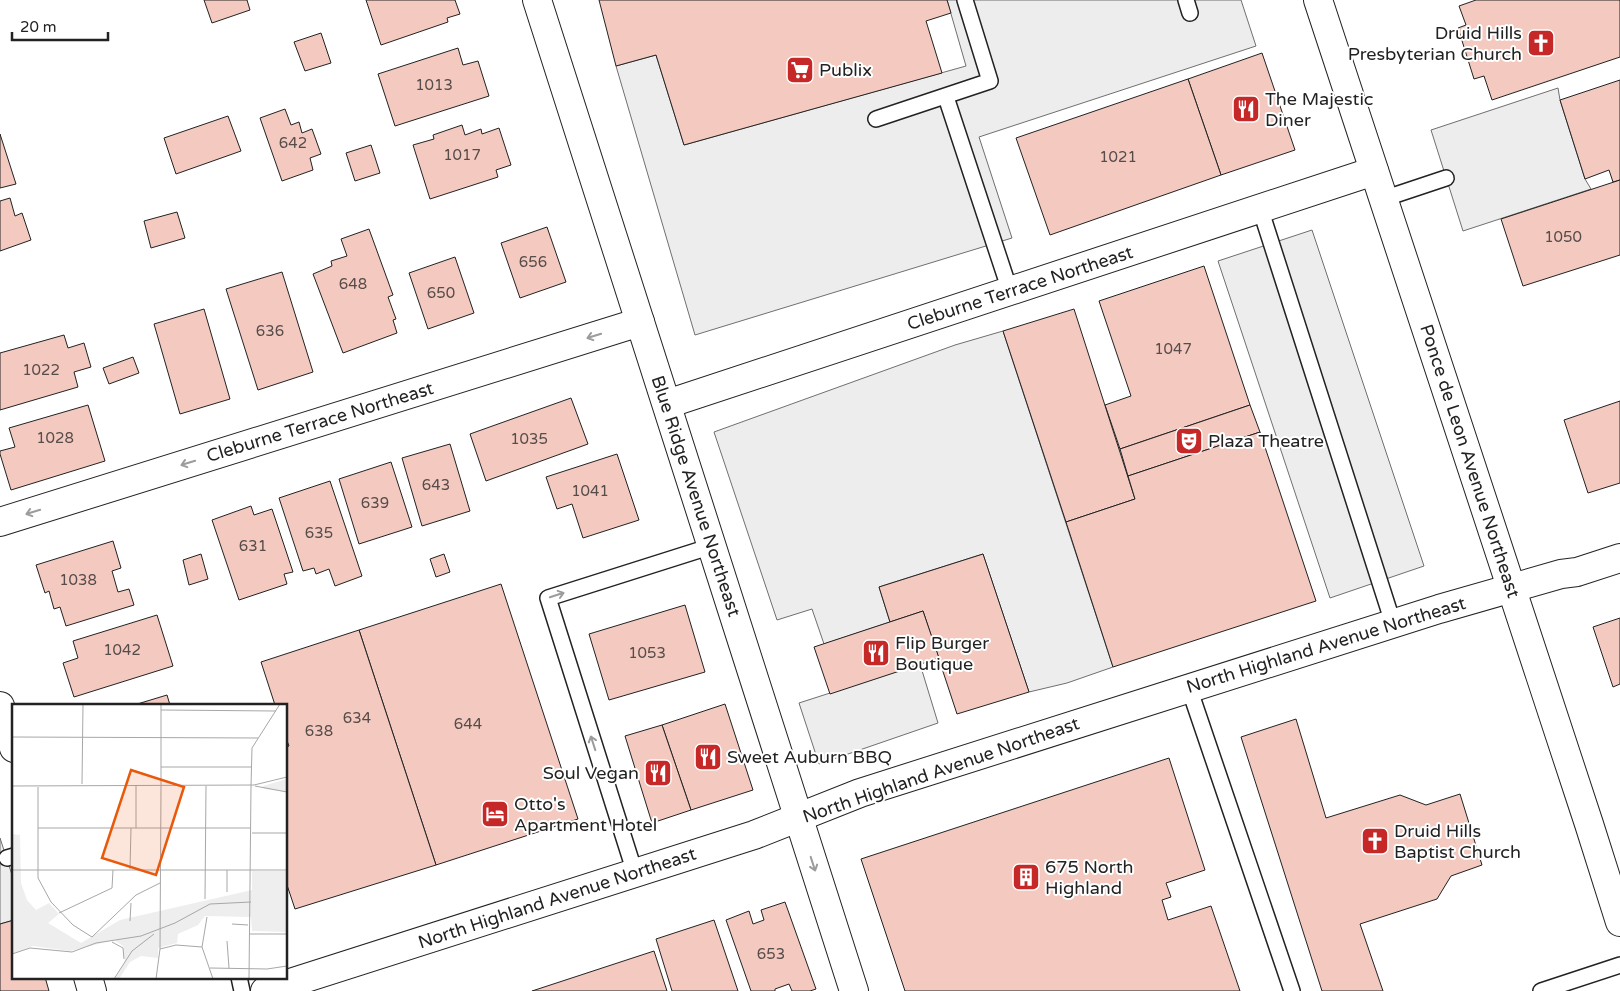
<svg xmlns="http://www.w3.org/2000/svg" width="1620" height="991" viewBox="0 0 1620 991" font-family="'Varela Round',sans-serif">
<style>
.parking{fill:#ededed;stroke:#6f6f6f}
.building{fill:#f3c9c0;stroke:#222}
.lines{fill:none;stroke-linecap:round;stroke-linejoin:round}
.lane-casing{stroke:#222;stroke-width:18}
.street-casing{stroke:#222;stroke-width:30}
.secondary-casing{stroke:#222;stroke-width:30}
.highway-casing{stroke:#222;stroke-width:30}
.lane{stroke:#fff;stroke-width:15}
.street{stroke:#fff;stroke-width:28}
.secondary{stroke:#fff;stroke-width:28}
.highway{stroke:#fff;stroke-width:28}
.oneway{stroke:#9c9c9c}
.labels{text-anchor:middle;stroke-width:4;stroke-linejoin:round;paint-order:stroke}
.number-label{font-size:15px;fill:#564c4a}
.poi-label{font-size:18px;fill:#222;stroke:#fff;text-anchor:start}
.street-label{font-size:18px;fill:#222;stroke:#fff}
.inset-road{fill:none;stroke:#a7a7a7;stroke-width:1}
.view{fill:#e8590c;fill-opacity:0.15;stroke:#e8590c;stroke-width:2.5}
.inset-edge{fill:none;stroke:#222;stroke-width:2.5}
</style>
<rect width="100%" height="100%" fill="#fff"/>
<g class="parking">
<path d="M947,0H1241L1256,46L979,137L1012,238L695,335L616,66L656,55L684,145L966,66Z"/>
<path d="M1558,88L1560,100L1585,179L1591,189L1463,231L1431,130Z"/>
<path d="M1312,230L1424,566L1330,598L1218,261Z"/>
<path d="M1003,331L1113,667L1067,683L1029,692L983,554L879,587L890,622L824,644L812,609L777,620L714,432L955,345Z"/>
<path d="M920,664L938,723L819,764L799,703Z"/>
<path d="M0,838L14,881V920L0,924Z"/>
</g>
<g class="building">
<path d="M204,0H247L250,10L212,23Z"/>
<path d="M366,0H455L460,14L447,18L448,22L381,45Z"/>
<path d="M599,0H947L951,13L926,21L942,73L684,145L656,55L616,66Z"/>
<path d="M1476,0H1620V57L1492,100L1484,76L1474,79L1458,28L1466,25L1459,6Z"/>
<path d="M321,33L331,63L305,71L294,42Z"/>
<path d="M458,48L463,65L478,61L489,96L395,126L378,74Z"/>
<path d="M1262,53L1295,150L1221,175L1188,79Z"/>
<path d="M1188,79L1221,175L1050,235L1016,138Z"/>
<path d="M1620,80V180L1613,182L1609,170L1585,179L1560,100Z"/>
<path d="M285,109L291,125L299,122L302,133L312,129L321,154L310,158L313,170L282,181L260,118Z"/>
<path d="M228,116L241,151L176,174L164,138Z"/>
<path d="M462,125L465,135L481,129L482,134L499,128L511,165L496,170L498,177L430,199L413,145L434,139L433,135Z"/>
<path d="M0,134L16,184L0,188Z"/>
<path d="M371,145L380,173L355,181L346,153Z"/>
<path d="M1620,180V255L1523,286L1501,219Z"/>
<path d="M10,198L15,216L22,213L31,240L0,251V201Z"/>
<path d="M177,212L185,238L151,248L144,221Z"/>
<path d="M547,227L566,282L520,298L501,243Z"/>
<path d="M369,229L393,295L388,297L396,319L393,320L397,333L343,353L313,274L332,266L331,261L347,256L341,239Z"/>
<path d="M455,257L474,313L428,329L409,273Z"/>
<path d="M1204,266L1250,405L1120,449L1105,405L1131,396L1099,301Z"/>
<path d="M282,272L313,372L258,390L226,289Z"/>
<path d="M204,309L230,399L180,414L154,324Z"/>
<path d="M1074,309L1135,499L1066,522L1003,331Z"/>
<path d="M64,335L68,348L84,343L91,367L74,372L78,387L0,410V353Z"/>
<path d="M133,357L139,373L109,384L103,368Z"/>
<path d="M571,398L588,444L486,481L470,434Z"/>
<path d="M1620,401V483L1588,493L1564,420Z"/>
<path d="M88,405L105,461L11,490L0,454V451L15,447L9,428Z"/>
<path d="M1250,405L1260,432L1128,476L1120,449Z"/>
<path d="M1260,432L1316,601L1113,667L1066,522L1135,499L1128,476Z"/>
<path d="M450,444L470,511L422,526L402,458Z"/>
<path d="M617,454L639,520L583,538L572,504L557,509L546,477Z"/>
<path d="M391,462L412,527L359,544L339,479Z"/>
<path d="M330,481L362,576L335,586L329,569L316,574L314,568L303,571L279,498Z"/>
<path d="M251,506L254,515L272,509L293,572L284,574L287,584L239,600L212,520Z"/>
<path d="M113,541L121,568L112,571L118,592L129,589L134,605L66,626L60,607L54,609L49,591L45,593L36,565Z"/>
<path d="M201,554L208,579L189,585L183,560Z"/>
<path d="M444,554L450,572L436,577L430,559Z"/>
<path d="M983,554L1029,692L957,714L923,611L890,622L879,587Z"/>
<path d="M501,584L578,819L436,865L359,630Z"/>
<path d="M685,605L705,672L609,700L589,634Z"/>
<path d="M923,611L939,658L830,694L814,647Z"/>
<path d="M157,615L173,666L74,697L63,663L78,658L73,641Z"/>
<path d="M1620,618V684L1613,687L1593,627Z"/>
<path d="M359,630L436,865L295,909L286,882V747L289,746L286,738V705H275L261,662Z"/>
<path d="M167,695L170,705H134Z"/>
<path d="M725,704L753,790L691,810L662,725Z"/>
<path d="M1296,719L1326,818L1400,795L1426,805L1460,794L1482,865L1451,876L1437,899L1360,924L1383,991H1322L1241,737Z"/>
<path d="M662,725L691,810L652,823L625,736Z"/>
<path d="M1169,758L1205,870L1166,883L1171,897L1162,900L1168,920L1211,906L1240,991H905L861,859Z"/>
<path d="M785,902L816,989L810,991H792L789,984L775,989V991H751L726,920L749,911L753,924L764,920L761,910Z"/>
<path d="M14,920V977H45L49,991H0V924Z"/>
<path d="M714,920L738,991H672L656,939Z"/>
<path d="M654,951L667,991H532Z"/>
</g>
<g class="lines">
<g class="lane-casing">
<g id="lane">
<path d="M1186,0L1190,13"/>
<path d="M946,97L1010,291"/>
<path d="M876,119L990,81L965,0"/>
<path d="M1383,199L1446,178"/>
<path d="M1260,208L1393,623"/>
<path d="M1189,688L1292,991"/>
<path d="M7,858L14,856"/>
<path d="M635,873L548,598L712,546"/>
<path d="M239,977L242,991"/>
<path d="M1541,991L1620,965"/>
</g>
</g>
<g class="street-casing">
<g id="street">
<path d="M537,0L854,991"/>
<path d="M667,404L1374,171"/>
<path d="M0,522L640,322"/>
</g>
</g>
<g class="secondary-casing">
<g id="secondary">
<path d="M0,706L14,748"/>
<path d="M88,977L92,991"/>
<path d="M265,991L754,835L860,793L1439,609L1561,574L1577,572L1620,558"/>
</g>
</g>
<g class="highway-casing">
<path id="highway" d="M1318,0L1589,824L1620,922"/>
</g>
<use href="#lane" class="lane"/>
<use href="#street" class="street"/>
<use href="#secondary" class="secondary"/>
<use href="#highway" class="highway"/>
</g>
<defs><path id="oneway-shaft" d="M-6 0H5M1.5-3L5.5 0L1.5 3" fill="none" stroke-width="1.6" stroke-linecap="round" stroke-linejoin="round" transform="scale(1.25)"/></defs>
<g class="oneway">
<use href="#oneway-shaft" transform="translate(594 336) rotate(163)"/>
<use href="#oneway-shaft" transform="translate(188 463) rotate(163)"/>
<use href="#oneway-shaft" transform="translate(33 512) rotate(163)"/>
<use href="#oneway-shaft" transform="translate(557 595) rotate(-18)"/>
<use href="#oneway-shaft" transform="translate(593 743) rotate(-108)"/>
<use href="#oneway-shaft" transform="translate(813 864) rotate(72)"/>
</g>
<defs>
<g id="church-square" transform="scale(1.4375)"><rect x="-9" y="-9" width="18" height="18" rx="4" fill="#c62828" stroke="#fff"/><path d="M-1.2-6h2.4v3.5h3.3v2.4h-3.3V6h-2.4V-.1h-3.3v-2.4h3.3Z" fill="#fff"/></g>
<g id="supermarket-square" transform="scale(1.4375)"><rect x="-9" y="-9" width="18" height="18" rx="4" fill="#c62828" stroke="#fff"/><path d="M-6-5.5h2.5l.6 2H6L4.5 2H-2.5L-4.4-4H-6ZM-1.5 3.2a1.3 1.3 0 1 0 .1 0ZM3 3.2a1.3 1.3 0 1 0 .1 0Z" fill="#fff"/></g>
<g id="restaurant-square" transform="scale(1.4375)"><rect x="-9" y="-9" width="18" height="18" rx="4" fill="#c62828" stroke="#fff"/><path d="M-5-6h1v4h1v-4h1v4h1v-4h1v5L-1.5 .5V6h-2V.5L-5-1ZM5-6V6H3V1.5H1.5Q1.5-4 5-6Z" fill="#fff"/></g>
<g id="theatre-square" transform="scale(1.4375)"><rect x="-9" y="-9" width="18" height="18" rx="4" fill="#c62828" stroke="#fff"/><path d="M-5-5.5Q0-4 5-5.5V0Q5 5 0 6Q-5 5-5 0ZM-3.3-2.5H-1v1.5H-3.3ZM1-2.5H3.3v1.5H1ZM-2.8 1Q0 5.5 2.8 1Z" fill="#fff"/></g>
<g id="hotel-square" transform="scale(1.4375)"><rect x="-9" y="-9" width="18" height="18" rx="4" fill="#c62828" stroke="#fff"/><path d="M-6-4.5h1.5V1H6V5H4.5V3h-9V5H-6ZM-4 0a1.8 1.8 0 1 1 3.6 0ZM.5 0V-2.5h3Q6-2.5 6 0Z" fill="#fff"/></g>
<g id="building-square" transform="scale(1.4375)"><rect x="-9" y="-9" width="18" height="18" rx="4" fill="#c62828" stroke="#fff"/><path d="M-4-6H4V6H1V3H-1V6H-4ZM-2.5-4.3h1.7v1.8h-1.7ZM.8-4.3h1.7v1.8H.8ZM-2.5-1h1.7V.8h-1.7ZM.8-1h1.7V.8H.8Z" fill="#fff"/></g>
</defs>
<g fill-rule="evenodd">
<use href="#church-square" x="1541" y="43"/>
<use href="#supermarket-square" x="800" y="70"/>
<use href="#restaurant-square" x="1246" y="109"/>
<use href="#theatre-square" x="1189" y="441"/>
<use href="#restaurant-square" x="876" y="653"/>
<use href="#restaurant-square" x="708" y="757"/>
<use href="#restaurant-square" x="658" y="773"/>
<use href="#hotel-square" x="495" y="814"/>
<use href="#church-square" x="1375" y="841"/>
<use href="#building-square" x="1026" y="877"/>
</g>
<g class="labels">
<g class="number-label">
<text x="434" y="90">1013</text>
<text x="293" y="148">642</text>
<text x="462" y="160">1017</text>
<text x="1118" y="162">1021</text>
<text x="1563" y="242">1050</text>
<text x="533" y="267">656</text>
<text x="353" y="289">648</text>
<text x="441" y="298">650</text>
<text x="270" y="336">636</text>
<text x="1173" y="354">1047</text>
<text x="41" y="375">1022</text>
<text x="55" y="443">1028</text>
<text x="529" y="444">1035</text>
<text x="436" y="490">643</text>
<text x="590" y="496">1041</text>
<text x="375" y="508">639</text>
<text x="319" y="538">635</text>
<text x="253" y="551">631</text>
<text x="78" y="585">1038</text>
<text x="122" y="655">1042</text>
<text x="647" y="658">1053</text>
<text x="357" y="723">634</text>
<text x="468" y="729">644</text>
<text x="319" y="736">638</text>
<text x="771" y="959">653</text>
</g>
<g class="poi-label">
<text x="1522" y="39" text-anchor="end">Druid Hills<tspan x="1522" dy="21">Presbyterian Church</tspan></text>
<text x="819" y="76">Publix</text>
<text x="1265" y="105">The Majestic<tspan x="1265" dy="21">Diner</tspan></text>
<text x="1208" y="447">Plaza Theatre</text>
<text x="895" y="649">Flip Burger<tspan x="895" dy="21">Boutique</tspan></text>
<text x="727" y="763">Sweet Auburn BBQ</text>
<text x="639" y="779" text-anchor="end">Soul Vegan</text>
<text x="514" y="810">Otto's<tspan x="514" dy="21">Apartment Hotel</tspan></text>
<text x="1394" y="837">Druid Hills<tspan x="1394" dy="21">Baptist Church</tspan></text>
<text x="1045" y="873">675 North<tspan x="1045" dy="21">Highland</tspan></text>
</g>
<g class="street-label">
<text transform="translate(1020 288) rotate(-18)" y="6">Cleburne Terrace Northeast</text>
<text transform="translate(320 422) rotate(-17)" y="6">Cleburne Terrace Northeast</text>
<text transform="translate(1470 461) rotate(72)" y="6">Ponce de Leon Avenue Northeast</text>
<text transform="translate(696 496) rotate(72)" y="6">Blue Ridge Avenue Northeast</text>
<text transform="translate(1326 645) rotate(-17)" y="6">North Highland Avenue Northeast</text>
<text transform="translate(941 770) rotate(-19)" y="6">North Highland Avenue Northeast</text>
<text transform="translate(557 898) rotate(-18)" y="6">North Highland Avenue Northeast</text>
</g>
</g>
<g transform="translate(12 704)">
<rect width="275" height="275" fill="#fff"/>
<path d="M275,75V88L252,85L251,82ZM0,130L8,131L9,179L15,196L24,206L37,199L47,210L36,219L69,239L108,216L240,186V167H275V228L240,227L239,213L193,212L186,221L166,230L165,239L146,244V254L129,252L118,258L107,275H103L113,258L111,242L102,236L58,247L21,242L0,250Z" fill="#eee"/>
<path class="inset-road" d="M149,6L264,7M0,33L246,34M149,63H239M70,80L71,0M149,81V0M0,82L242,81L275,73M124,82V124M239,82L240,44L268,0M243,82L275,88M26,83V174L39,198L61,221L80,233L124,191L148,179M26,124H238M240,129H275M118,165L119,124M0,166H238M238,166H275M215,188V166M193,195L194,82M47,209L100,184L101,166M195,213L190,243L201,275M118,217L119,199M220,220L236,221M238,230H275M215,237L217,264M100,238L111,244L112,255M148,245L164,241L190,243M0,250L18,244L60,248L84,239L129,232L163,219L198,200L239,198M198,264L255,265L275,262M102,275L120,247L142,230M144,275L148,245L149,82M237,275L239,82"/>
<path class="view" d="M119,66L172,83L144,171L90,154Z"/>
<rect width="275" height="275" class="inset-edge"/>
</g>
<path d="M12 32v8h96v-8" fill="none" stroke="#222222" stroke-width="2.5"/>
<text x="20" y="32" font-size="15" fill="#222222" stroke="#ffffff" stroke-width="4" paint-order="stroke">20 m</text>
</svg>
